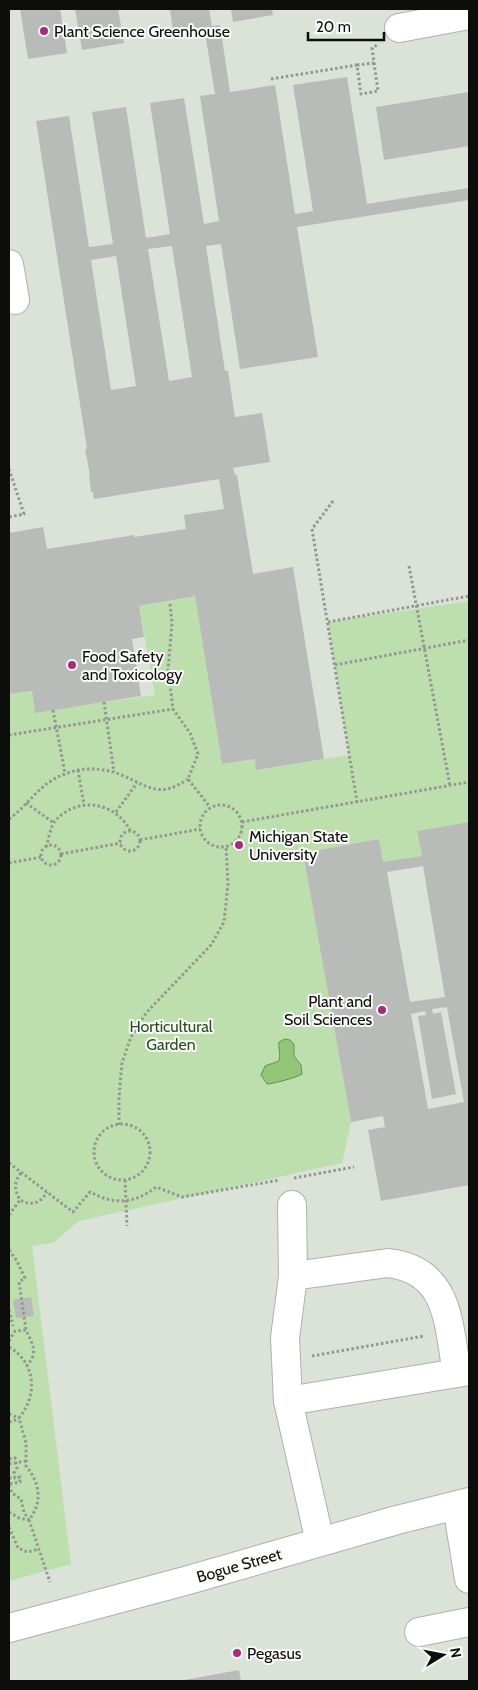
<svg xmlns="http://www.w3.org/2000/svg" width="478" height="1690" viewBox="0 0 478 1690" font-family="Cabin,sans-serif">
<style>
.built{fill:#dbe2d8}
.green{fill:#bcdfad}
.water{fill:#91c578;stroke:#698e58}
.building{fill:#b9bbb8;fill-rule:evenodd}
.lines{fill:none;stroke-linecap:round;stroke-linejoin:round}
.minor-casing{stroke:#afb1ae;stroke-width:30}
.path{stroke:#959694;stroke-width:3;stroke-dasharray:2.5 2.5;stroke-linecap:butt}
.minor{stroke:#fff;stroke-width:28}
.poi-dot{fill:#a92b7c;stroke:#f8faf7;stroke-width:2}
.labels{text-anchor:middle;stroke-width:4;stroke-linejoin:round;paint-order:stroke}
.poi-label{font-size:16px;fill:#0d0d0c;stroke:#f8faf7;text-anchor:start}
.park-label{font-size:16px;fill:#2b4d19;stroke:#f8faf7}
.street-label{font-size:16px;fill:#0d0d0c;stroke:#f8faf7}
</style>
<rect width="100%" height="100%" fill="#ebedea"/>
<rect class="built" x="9" y="9" width="460" height="1672"/>
<path class="green" d="M195,596L222,764L255,759L257,770L349,755L328,622L469,601V822L417,831L422,856L383,862L379,839L303,853L351,1122L342,1163L79,1221L53,1243L32,1246L71,1564L9,1581V694L32,691L35,712L155,695L139,606Z"/>
<path class="water" d="M285,1039L290,1040L294,1044V1056L301,1065L302,1074C298,1077 273,1084 267,1084L261,1075L265,1066L279,1061C281,1054 278,1049 279,1042Z"/>
<g class="building">
<path d="M20,9H60L67,53L28,59Z"/>
<path d="M75,9H118L124,43L82,50Z"/>
<path d="M170,9H209L212,26L220,25L230,92L275,85L295,214L313,211L293,85L347,77L367,204L469,188V200L297,227L318,357L240,369L221,244L206,246L225,371H228L235,417L262,413L270,462L233,468L235,475H237L253,574L293,567L324,759L256,770L255,759L222,764L195,596L139,606L144,637L132,639L141,696L35,713L32,691L9,694V533L43,527L47,549L134,535V537L186,529L184,515L224,509L219,479L94,499L93,492H91L89,475H90L85,449H87L36,121L69,116L89,247L113,244L92,112L126,107L146,238L170,234L150,103L184,98L204,224L219,221L200,96L215,94L204,27L173,32ZM172,246L192,377L169,381L148,249ZM116,256L136,386L111,390L91,260Z"/>
<path d="M231,9H272L273,15L233,22Z"/>
<path d="M469,92V146L384,160L376,107Z"/>
<path d="M469,822V1185L381,1201L368,1130L385,1127L383,1116L351,1122L303,853L379,839L383,862L422,856L417,831ZM423,866L445,997L410,1002L387,872ZM447,1007L464,1102L428,1109L411,1014L425,1011L426,1015L418,1016L432,1099L456,1094L441,1012L433,1014L432,1009Z"/>
<path d="M31,1297L34,1316L16,1318L13,1300Z"/>
<path d="M239,1670L241,1681H184V1680Z"/>
</g>
<g class="lines">
<g class="minor-casing">
<g id="minor">
<path d="M399,28L469,15"/>
<path d="M9,264L15,300"/>
<path d="M292,1205L293,1276"/>
<path d="M288,1401L469,1371"/>
<path d="M457,1506L469,1579"/>
<path d="M320,1542L288,1401L285,1338L293,1276L388,1263C450,1270 448,1324 457,1373"/>
<path d="M9,1628L185,1581L397,1520L469,1502"/>
<path d="M419,1632L469,1622"/>
</g>
</g>
<g class="path">
<path d="M357,65L374,63"/>
<path d="M271,79L357,65L361,94L378,91L372,48L379,44"/>
<path d="M9,469L24,514L9,517"/>
<path d="M333,501L312,529L357,802"/>
<path d="M409,566L450,786"/>
<path d="M170,604L172,623L168,670L173,709L190,733L198,754L188,779L210,807"/>
<path d="M328,622L469,596"/>
<path d="M335,665L469,640"/>
<path d="M104,702L114,772"/>
<path d="M53,710L65,773"/>
<path d="M9,735L173,709"/>
<path d="M78,770L84,805"/>
<path d="M26,803L54,823"/>
<circle cx="221" cy="826" r="21"/>
<path d="M116,812L137,783"/>
<path d="M9,819C30,804 38,784 65,774C84,766 106,768 124,776C151,788 160,798 188,779"/>
<path d="M242,822L469,782"/>
<circle cx="130" cy="841" r="10"/>
<path d="M140,840L200,829"/>
<circle cx="51" cy="855" r="10"/>
<path d="M46,847C49,839 50,827 55,821C78,795 116,802 131,832"/>
<path d="M61,854L121,843"/>
<path d="M9,863L41,857"/>
<circle cx="122" cy="1152" r="28"/>
<path d="M119,1125V1097L122,1063L131,1037L146,1013L211,945L224,922L228,884L226,846"/>
<path d="M9,1163L73,1212L90,1192C114,1205 134,1204 156,1187L182,1197L280,1180"/>
<path d="M21,1173C14,1182 14,1189 20,1200C31,1206 40,1204 47,1192"/>
<path d="M294,1178L354,1167"/>
<path d="M125,1180L127,1226"/>
<path d="M9,1215L20,1200"/>
<path d="M9,1250L17,1261L25,1278L19,1282L26,1330"/>
<path d="M9,1310L13,1326"/>
<path d="M9,1341L15,1331L26,1330C32,1343 39,1353 27,1365"/>
<path d="M9,1347C36,1363 38,1395 19,1418L26,1443V1466C40,1483 43,1502 29,1520L50,1582"/>
<path d="M312,1356L424,1336"/>
<path d="M9,1414L19,1418"/>
<path d="M9,1422L19,1419"/>
<path d="M9,1459L15,1458L17,1468L14,1473L15,1478L20,1477V1482L9,1484"/>
<path d="M9,1464L26,1461"/>
<path d="M9,1478H15"/>
<path d="M9,1485L12,1493L21,1499L24,1512L29,1520"/>
<path d="M9,1512L19,1518L28,1520"/>
<path d="M9,1527L18,1548L27,1552L39,1549"/>
</g>
<use href="#minor" class="minor"/>
</g>
<g class="poi-dot">
<circle cx="44" cy="31" r="5"/>
<circle cx="72" cy="665" r="5"/>
<circle cx="239" cy="845" r="5"/>
<circle cx="382" cy="1010" r="5"/>
<circle cx="237" cy="1653" r="5"/>
</g>
<g class="labels">
<g class="poi-label">
<text x="54" y="37">Plant Science Greenhouse</text>
<text x="82" y="662">Food Safety<tspan x="82" dy="18">and Toxicology</tspan></text>
<text x="249" y="842">Michigan State<tspan x="249" dy="18">University</tspan></text>
<text x="372" y="1007" text-anchor="end">Plant and<tspan x="372" dy="18">Soil Sciences</tspan></text>
<text x="247" y="1659">Pegasus</text>
</g>
<g class="park-label">
<text x="171" y="1032">Horticultural<tspan x="171" dy="18">Garden</tspan></text>
</g>
<g class="street-label">
<text transform="translate(239 1565) rotate(-16)" y="6">Bogue Street</text>
</g>
</g>
<rect width="478" height="1690" fill="none" stroke="#0d0d0c" stroke-width="20"/>
<g transform="translate(443 1655) rotate(80)" stroke="#f8faf7" stroke-width="4" paint-order="stroke">
<path d="M0-4L9 19L0 12L-9 19Z" fill="#0d0d0c"/>
<text y="-8" font-size="14" font-weight="bold" text-anchor="middle" fill="#0d0d0c">N</text>
</g>
<path d="M308 32v8h76v-8" fill="none" stroke="#0d0d0c" stroke-width="2.5"/>
<text x="316" y="32" font-size="15" fill="#0d0d0c" stroke="#f8faf7" stroke-width="4" paint-order="stroke">20 m</text>
</svg>
